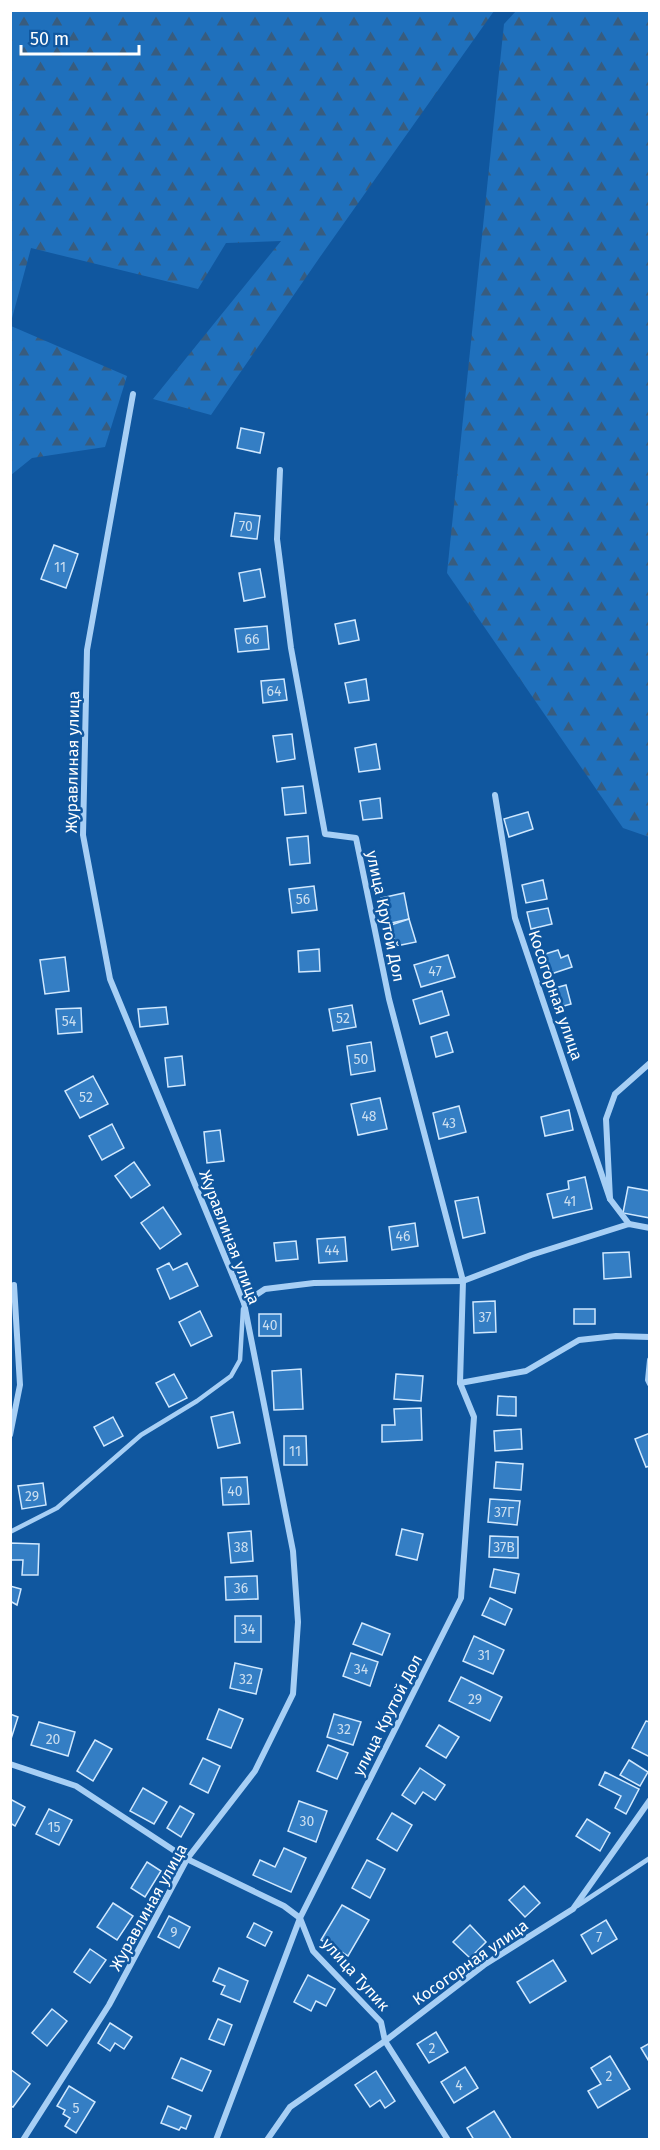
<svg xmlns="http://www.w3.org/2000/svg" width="660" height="2150" viewBox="0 0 660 2150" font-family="'Fira Sans',sans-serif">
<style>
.forest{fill:url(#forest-firs)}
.building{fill:#347ec4;stroke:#d0e8fe;stroke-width:1.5}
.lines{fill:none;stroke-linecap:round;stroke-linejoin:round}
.lane{stroke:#a7cff5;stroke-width:4.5}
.street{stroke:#a7cff5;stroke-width:6}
.labels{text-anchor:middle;stroke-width:5;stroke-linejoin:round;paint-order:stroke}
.number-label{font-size:14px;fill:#ccdff0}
.street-label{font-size:16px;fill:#fff;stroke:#10579f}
</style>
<defs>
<pattern id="forest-firs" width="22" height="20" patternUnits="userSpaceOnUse" patternTransform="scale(1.5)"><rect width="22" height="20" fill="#1f70bc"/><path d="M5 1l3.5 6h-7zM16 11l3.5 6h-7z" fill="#385c7e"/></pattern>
</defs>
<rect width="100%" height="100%" fill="#10579f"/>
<g class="forest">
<path d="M11,10H494V11L320,257L211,415L153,399L281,241L226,243L198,289L31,248L11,322Z"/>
<path d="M516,11H649V837L623,828L447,573L504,24Z"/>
<path d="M11,326L127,376L105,447L32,458L11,475Z"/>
</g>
<g class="building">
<path d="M241,428L264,433L260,453L237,448Z"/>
<path d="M235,513L260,516L257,539L231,536Z"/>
<path d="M54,545L78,554L66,588L41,579Z"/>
<path d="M260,569L265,597L244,601L239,573Z"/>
<path d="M355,620L359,640L339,644L335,624Z"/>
<path d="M267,626L269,649L238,652L235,629Z"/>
<path d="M284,679L287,700L263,703L261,681Z"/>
<path d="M366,679L369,700L349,703L345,683Z"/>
<path d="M292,734L295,759L277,762L273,736Z"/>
<path d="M376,744L380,769L359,772L355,748Z"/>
<path d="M303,786L306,813L285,815L282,788Z"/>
<path d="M380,798L382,818L363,820L360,801Z"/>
<path d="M528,812L533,829L509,837L504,819Z"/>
<path d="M308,836L310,863L290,865L287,838Z"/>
<path d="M543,880L547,899L526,903L522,885Z"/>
<path d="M314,886L317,910L292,913L289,889Z"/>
<path d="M404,893L409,919L387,924L381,898Z"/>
<path d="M548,908L552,924L531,929L527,912Z"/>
<path d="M409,919L416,942L396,946L391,925Z"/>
<path d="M319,949L320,971L299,972L298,951Z"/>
<path d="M558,950L561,958L568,955L572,967L548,975L542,955Z"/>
<path d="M448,955L455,977L421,987L414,965Z"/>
<path d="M65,957L69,991L45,994L40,960Z"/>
<path d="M566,985L571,1004L553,1009L548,990Z"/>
<path d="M442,991L449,1015L420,1024L413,1000Z"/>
<path d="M352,1005L356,1027L333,1031L329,1009Z"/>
<path d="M166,1007L168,1024L140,1027L138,1009Z"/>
<path d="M81,1008L82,1032L58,1034L56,1009Z"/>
<path d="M447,1032L453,1052L436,1057L431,1037Z"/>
<path d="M371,1042L375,1071L351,1075L347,1046Z"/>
<path d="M182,1056L185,1085L168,1087L165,1058Z"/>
<path d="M93,1076L108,1104L80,1118L65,1091Z"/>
<path d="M380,1098L387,1129L358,1135L351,1104Z"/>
<path d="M459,1106L466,1132L439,1139L433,1113Z"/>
<path d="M569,1110L573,1130L545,1136L541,1117Z"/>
<path d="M112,1124L124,1148L102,1160L89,1136Z"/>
<path d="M220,1130L224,1161L207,1163L204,1132Z"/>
<path d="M134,1162L150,1185L131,1198L115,1176Z"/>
<path d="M585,1177L592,1209L553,1218L547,1194L569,1189L568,1181Z"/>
<path d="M628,1187L650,1191V1218L623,1213Z"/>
<path d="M478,1197L485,1233L463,1238L455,1201Z"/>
<path d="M163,1207L181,1234L160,1249L141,1223Z"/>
<path d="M415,1223L418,1246L392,1250L389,1227Z"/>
<path d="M345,1237L347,1261L319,1263L317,1239Z"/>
<path d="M296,1241L298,1259L276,1261L274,1243Z"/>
<path d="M629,1252L631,1277L604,1279L603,1253Z"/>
<path d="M169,1263L173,1270L187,1263L198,1286L170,1299L157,1269Z"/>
<path d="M495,1301L496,1332L474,1333L473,1302Z"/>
<rect x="574" y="1309" width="21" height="15"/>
<path d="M200,1311L212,1336L191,1346L179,1322Z"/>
<rect x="259" y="1314" width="22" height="22"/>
<path d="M301,1369L303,1409L274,1410L272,1371Z"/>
<path d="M174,1374L187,1398L169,1407L156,1383Z"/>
<path d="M396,1374L423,1376L421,1401L394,1399Z"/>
<path d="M498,1396L516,1397V1416L497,1415Z"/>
<path d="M421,1408L422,1440L382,1442V1425H395L394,1409Z"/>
<path d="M233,1412L240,1443L218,1448L211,1417Z"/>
<path d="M113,1417L123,1436L104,1446L94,1427Z"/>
<path d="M521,1429L522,1449L495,1451L494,1431Z"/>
<path d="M650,1433V1466L646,1467L635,1439Z"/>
<path d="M284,1436H306L307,1465H284Z"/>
<path d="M496,1462L523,1464L521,1490L494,1488Z"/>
<path d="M247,1477L249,1504L223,1505L221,1478Z"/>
<path d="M43,1483L46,1505L22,1509L18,1486Z"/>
<path d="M490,1499L520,1501L517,1525L488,1522Z"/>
<path d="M402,1529L423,1534L417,1560L396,1555Z"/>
<path d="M251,1531L253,1561L231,1563L228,1533Z"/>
<path d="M490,1536L518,1537V1558L489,1557Z"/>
<path d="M10,1543L39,1544L38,1575H22L23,1560H10Z"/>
<path d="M494,1569L519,1574L515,1593L490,1587Z"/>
<path d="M257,1576L258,1599L226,1600L225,1577Z"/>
<path d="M10,1586L21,1589L17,1605L10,1601Z"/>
<path d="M490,1598L512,1609L505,1625L482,1615Z"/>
<rect x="235" y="1616" width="26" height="26"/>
<path d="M362,1623L390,1634L382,1655L353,1644Z"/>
<path d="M474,1636L504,1650L493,1674L463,1661Z"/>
<path d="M351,1653L378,1662L370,1686L343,1676Z"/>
<path d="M235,1663L262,1669L256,1694L230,1688Z"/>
<path d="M461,1677L502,1697L490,1721L449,1701Z"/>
<path d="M219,1709L243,1719L231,1748L207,1739Z"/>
<path d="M10,1714L18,1717L11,1739H10Z"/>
<path d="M334,1714L361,1722L353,1745L327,1737Z"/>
<path d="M646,1721L650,1722V1757L632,1748Z"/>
<path d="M39,1722L75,1732L68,1756L31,1745Z"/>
<path d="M439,1725L459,1737L446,1758L426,1746Z"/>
<path d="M95,1740L112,1749L93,1781L77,1771Z"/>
<path d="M328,1745L348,1753L337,1779L317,1771Z"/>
<path d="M203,1758L220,1766L208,1793L190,1784Z"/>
<path d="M629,1760L648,1772L640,1786L620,1775Z"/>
<path d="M420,1768L445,1785L435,1800L423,1792L415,1804L402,1795Z"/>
<path d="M605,1772L639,1789L626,1814L615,1808L621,1796L599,1785Z"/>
<path d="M143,1788L167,1802L154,1824L130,1811Z"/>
<path d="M10,1799L25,1807L15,1826L10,1823Z"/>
<path d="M299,1801L327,1811L316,1842L288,1831Z"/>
<path d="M180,1806L194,1814L181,1837L167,1828Z"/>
<path d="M49,1809L72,1820L59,1845L36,1834Z"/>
<path d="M392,1813L412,1825L397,1851L377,1839Z"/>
<path d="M587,1819L610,1833L600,1851L576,1836Z"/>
<path d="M284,1848L306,1858L291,1892L253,1875L260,1860L275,1867Z"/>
<path d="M367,1860L385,1869L370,1898L352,1888Z"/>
<path d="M147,1862L161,1871L145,1897L131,1888Z"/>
<path d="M524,1886L540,1903L525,1917L509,1900Z"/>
<path d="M113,1903L133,1916L117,1940L97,1927Z"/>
<path d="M342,1905L369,1920L348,1956L321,1940Z"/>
<path d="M169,1916L190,1927L179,1948L158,1937Z"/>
<path d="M606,1920L617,1939L592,1954L581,1935Z"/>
<path d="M254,1923L272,1932L265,1946L247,1937Z"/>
<path d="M470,1925L486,1942L470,1958L453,1942Z"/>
<path d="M90,1949L106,1960L90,1983L74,1972Z"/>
<path d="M553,1960L566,1981L530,2003L517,1982Z"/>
<path d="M219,1968L248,1981L240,2002L221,1994L225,1986L213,1981Z"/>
<path d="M308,1975L335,1989L326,2006L316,2001L311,2011L294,2002Z"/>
<path d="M52,2009L67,2021L47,2046L32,2033Z"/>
<path d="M218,2019L232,2025L224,2045L209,2039Z"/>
<path d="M110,2023L132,2037L124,2049L115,2043L110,2051L98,2043Z"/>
<path d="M436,2032L448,2052L429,2063L417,2044Z"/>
<path d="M650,2043V2063L641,2048Z"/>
<path d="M610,2056L630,2089L598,2108L588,2091L601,2084L591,2068Z"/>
<path d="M181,2058L211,2071L202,2091L172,2078Z"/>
<path d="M465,2067L478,2088L454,2103L441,2082Z"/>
<path d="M10,2069L30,2084L13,2107L10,2106Z"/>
<path d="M376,2071L395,2101L385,2108L380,2100L370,2107L355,2085Z"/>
<path d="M69,2086L95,2102L76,2133L65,2126L70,2118L63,2114L65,2110L57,2106Z"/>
<path d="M168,2106L191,2116L186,2129L181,2127L179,2130L161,2123Z"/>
<path d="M494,2111L512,2140H474L467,2128Z"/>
</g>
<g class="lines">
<g class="lane">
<path d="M10,1532L57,1508L141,1435L197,1401L231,1376L240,1360L243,1309"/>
<path d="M577,1906L650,1858"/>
</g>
<g class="street">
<path d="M495,795L515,918L610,1199"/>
<path d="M629,1224L610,1199L606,1119L615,1094L650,1063"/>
<path d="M244,1303L265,1289L314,1283L463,1281L531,1255L629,1224L650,1228"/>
<path d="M650,1360L648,1380L650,1384"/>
<path d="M460,1383L526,1371L579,1340L616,1336L650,1337"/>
<path d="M10,1435L20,1385L14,1285"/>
<path d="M10,1764L76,1786L187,1859L284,1906L300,1918L313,1951L381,2022L385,2041L448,2140"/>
<path d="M23,2140L109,2005L187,1859L255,1771L293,1694L298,1622L293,1551L244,1303L110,979L83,835L87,650L133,394"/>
<path d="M216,2140L300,1918L461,1598L474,1417L460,1383L463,1281L389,999L356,838L325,834L291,648L277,539L280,470"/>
<path d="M267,2140L290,2107L385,2041L484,1965L573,1909L650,1800"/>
</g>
</g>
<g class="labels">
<g class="number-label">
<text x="246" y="531">70</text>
<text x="60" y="572">11</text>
<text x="252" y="644">66</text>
<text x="274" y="696">64</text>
<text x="303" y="904">56</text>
<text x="435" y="976">47</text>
<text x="343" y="1023">52</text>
<text x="69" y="1026">54</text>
<text x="361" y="1064">50</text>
<text x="86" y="1102">52</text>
<text x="369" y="1121">48</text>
<text x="449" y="1128">43</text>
<text x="570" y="1206">41</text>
<text x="403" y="1241">46</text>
<text x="332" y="1255">44</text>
<text x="485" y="1322">37</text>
<text x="270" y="1330">40</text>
<text x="295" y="1456">11</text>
<text x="235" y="1496">40</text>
<text x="32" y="1501">29</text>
<text x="504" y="1517">37Г</text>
<text x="241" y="1552">38</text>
<text x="504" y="1552">37В</text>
<text x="241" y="1593">36</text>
<text x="248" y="1634">34</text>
<text x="484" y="1660">31</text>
<text x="361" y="1674">34</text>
<text x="246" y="1684">32</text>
<text x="475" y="1704">29</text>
<text x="344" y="1734">32</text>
<text x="53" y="1744">20</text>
<text x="307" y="1826">30</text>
<text x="54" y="1832">15</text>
<text x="174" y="1937">9</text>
<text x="599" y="1942">7</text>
<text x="432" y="2053">2</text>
<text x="609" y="2081">2</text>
<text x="459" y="2090">4</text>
<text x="76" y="2113">5</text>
</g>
<g class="street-label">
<text transform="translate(72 762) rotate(-89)" y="6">Журавлиная улица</text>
<text transform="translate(386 916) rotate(78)" y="6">улица Крутой Дол</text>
<text transform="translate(556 995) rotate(71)" y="6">Косогорная улица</text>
<text transform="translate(230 1237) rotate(69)" y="6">Журавлиная улица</text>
<text transform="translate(387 1715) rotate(-63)" y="6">улица Крутой Дол</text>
<text transform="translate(148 1907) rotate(-61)" y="6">Журавлиная улица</text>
<text transform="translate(470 1962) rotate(-35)" y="6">Косогорная улица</text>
<text transform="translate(356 1974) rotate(48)" y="6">улица Тупик</text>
</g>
</g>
<rect width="660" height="2150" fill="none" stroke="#ffffff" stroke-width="24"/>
<path d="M21 45v9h118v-9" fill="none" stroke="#ffffff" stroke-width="3"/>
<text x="30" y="45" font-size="18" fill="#ffffff" stroke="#10579f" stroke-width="4.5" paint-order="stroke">50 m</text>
</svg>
